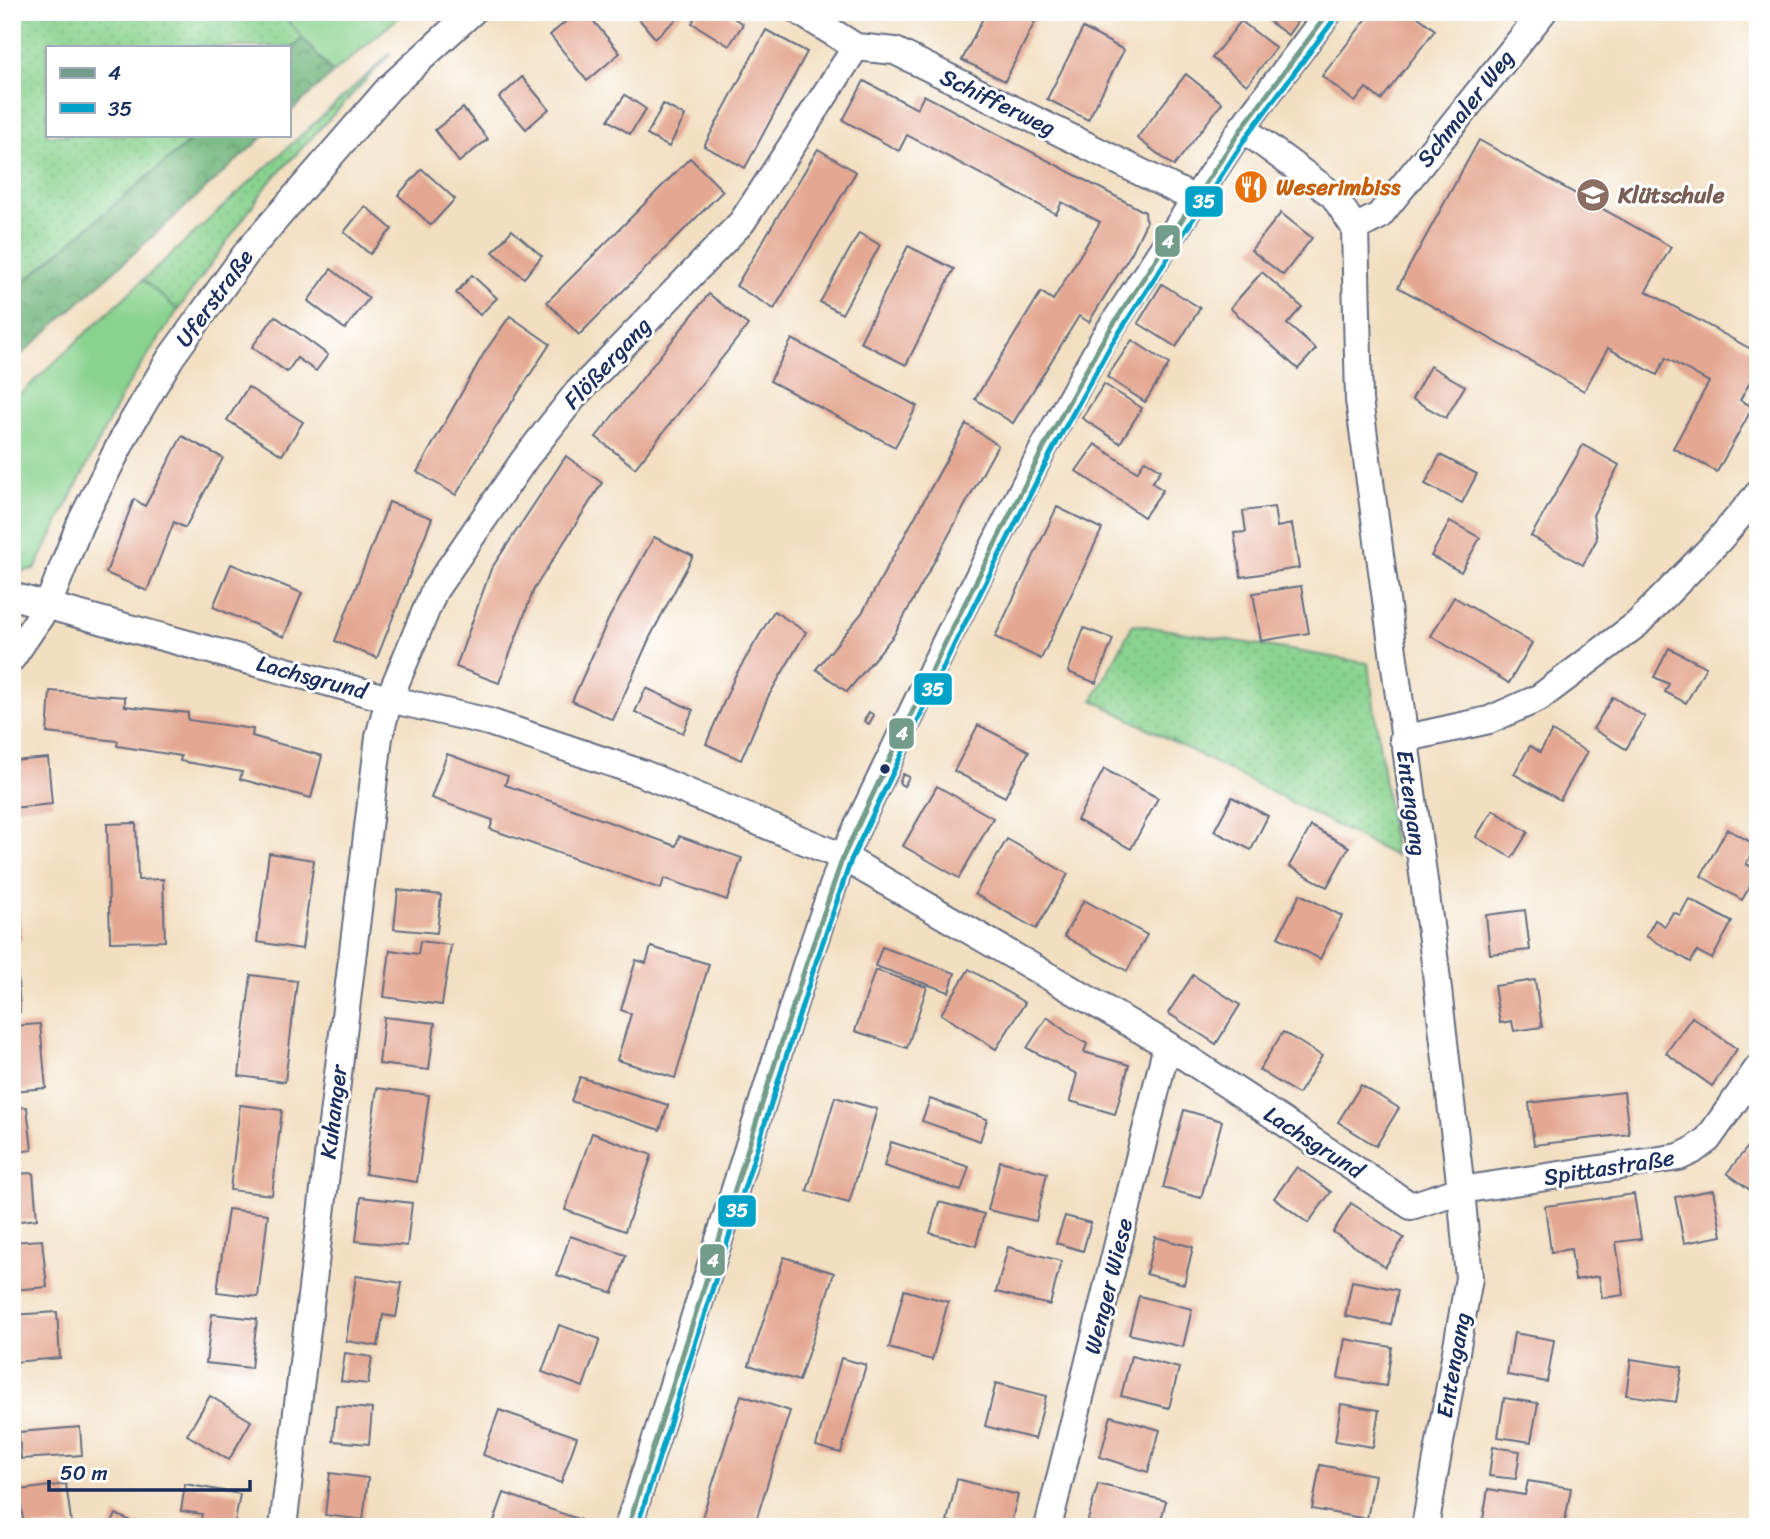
<svg xmlns="http://www.w3.org/2000/svg" width="1770" height="1539" viewBox="0 0 1770 1539" font-family="Sriracha,sans-serif">
<style>
.grass{fill:url(#grass-dots);stroke:#528176;stroke-width:2}
.forest{fill:url(#forest-crowns);stroke:#45726c;stroke-width:2}
.garden{fill:#8ad38f;stroke:#528176;stroke-width:2}
.building{fill:#e4a892}
.lines{fill:none;stroke-linecap:round;stroke-linejoin:round}
.minor-casing{stroke:#666d81;stroke-width:30}
.minor{stroke:#fff;stroke-width:26}
.bus-1-casing{stroke:#fff;stroke-width:10}
.bus-2-casing{stroke:#fff;stroke-width:10}
.bus-1{stroke:#739d8a;stroke-width:5}
.bus-2{stroke:#01a3c8;stroke-width:5}
.bus-dot{fill:#1b2f5e;stroke:#fff;stroke-width:2.5}
.labels{text-anchor:middle;stroke-width:6;stroke-linejoin:round;paint-order:stroke}
.street-label{font-size:23px;fill:#1b2f5e;stroke:#fff}
.food-label{font-size:23px;font-weight:bold;fill:#c56008;stroke:#fff;text-anchor:start}
.education-label{font-size:23px;font-weight:bold;fill:#785e54;stroke:#fff;text-anchor:start}
.line-badge{stroke:#fff;stroke-width:2.5}
.badge-label{font-size:19px;text-anchor:middle;font-weight:bold;fill:#fff}
</style>
<defs>
<pattern id="grass-dots" width="8" height="8" patternUnits="userSpaceOnUse" patternTransform="scale(1.75)"><rect width="8" height="8" fill="#8ad38f"/><path d="M2 2h.1M6 6h.1" fill="none" stroke="#76b57e" stroke-width="1.8" stroke-linecap="round"/></pattern>
<pattern id="forest-crowns" width="20" height="18" patternUnits="userSpaceOnUse" patternTransform="scale(1.75)"><rect width="20" height="18" fill="#6fb57a"/><path d="M2 6a3 3 0 1 1 6 0M12 15a3 3 0 1 1 6 0" fill="none" stroke="#5a9467"/></pattern>
</defs>
<rect width="100%" height="100%" fill="#fff"/>
<filter id="ink" filterUnits="userSpaceOnUse"><feTurbulence type="fractalNoise" baseFrequency=".0143" numOctaves="2"/><feDisplacementMap in="SourceGraphic" scale="14" xChannelSelector="R" yChannelSelector="G"/><feConvolveMatrix kernelMatrix="1 2 1 2 8 2 1 2 1" color-interpolation-filters="sRGB"/></filter>
<filter id="wash" filterUnits="userSpaceOnUse"><feTurbulence type="fractalNoise" baseFrequency=".00686" numOctaves="4" result="noise"/><feDisplacementMap in="SourceGraphic" scale="28" xChannelSelector="R" yChannelSelector="G"/><feGaussianBlur stdDeviation="1.57" result="paint"/><feColorMatrix in="noise" values="0 0 0 0 0 0 0 0 0 0 0 0 0 0 0 0 0 1.4 0 .05"/><feComposite in="paint" operator="in"/></filter>
<g filter="url(#wash)">
<rect width="100%" height="100%" fill="#f2dfc1"/>
<g class="grass">
<path d="M12,12H280L303,38L289,51V47H47V135H197L12,292Z"/>
<path d="M391,53L268,184L178,310L143,280Z"/>
<path d="M1133,624L1368,663L1395,856L1093,700Z"/>
</g>
<g class="forest">
<path d="M303,38L333,73L289,113V51Z"/>
<path d="M197,135H265L12,363V292Z"/>
</g>
<g class="garden">
<path d="M280,12H405L333,73Z"/>
<path d="M143,280L178,310L124,391L35,569L12,573V402Z"/>
</g>
<g id="blocks">
<g class="building">
<path d="M577,12H586L620,53L587,81L550,35Z"/>
<path d="M633,12H685L655,38Z"/>
<path d="M698,12H724L743,24L729,46L692,23Z"/>
<path d="M986,12H1040L1005,81L962,60Z"/>
<path d="M1256,12H1304L1288,35Z"/>
<path d="M1372,12H1420L1417,16L1435,30L1381,100L1366,88L1355,102L1322,76Z"/>
<path d="M1241,21L1276,48L1247,85L1212,58Z"/>
<path d="M1083,28L1124,50L1088,120L1047,99Z"/>
<path d="M766,30L807,52L745,168L704,146Z"/>
<path d="M1186,74L1222,103L1174,166L1137,138Z"/>
<path d="M522,77L549,109L526,129L499,98Z"/>
<path d="M864,81L917,109L924,95L1145,212L1146,223L1132,252L1089,322L1079,316L1013,423L975,399L1041,292L1053,300L1100,222L1062,202L1056,214L907,135L899,151L843,120Z"/>
<path d="M625,95L646,109L630,134L608,120Z"/>
<path d="M663,104L685,116L669,147L647,135Z"/>
<path d="M463,108L488,139L459,162L435,130Z"/>
<path d="M1479,140L1671,247L1646,291L1758,353V368L1740,400L1753,407L1717,472L1673,448L1709,382L1666,358L1657,375L1608,348L1584,391L1398,287Z"/>
<path d="M818,149L856,172L774,309L736,286Z"/>
<path d="M690,158L723,191L579,335L547,302Z"/>
<path d="M422,169L455,199L431,225L398,195Z"/>
<path d="M365,206L392,229L370,254L344,232Z"/>
<path d="M1281,213L1312,238L1283,275L1251,250Z"/>
<path d="M512,230L542,256L524,278L493,252Z"/>
<path d="M859,233L880,245L842,314L820,302Z"/>
<path d="M908,246L954,269L906,365L860,342Z"/>
<path d="M331,269L369,298L345,329L308,301Z"/>
<path d="M1262,272L1302,307L1287,324L1316,349L1298,369L1230,308Z"/>
<path d="M472,275L497,298L480,315L456,293Z"/>
<path d="M1162,284L1200,308L1176,347L1138,323Z"/>
<path d="M709,294L748,325L635,468L596,437Z"/>
<path d="M275,316L328,355L316,371L297,358L287,372L252,347Z"/>
<path d="M510,316L550,344L490,436L456,495L417,472L484,353Z"/>
<path d="M792,339L917,406L895,447L770,381Z"/>
<path d="M1132,340L1169,364L1145,402L1107,377Z"/>
<path d="M1430,366L1465,386L1446,418L1412,399Z"/>
<path d="M1104,384L1142,408L1120,443L1082,418Z"/>
<path d="M248,387L303,422L282,455L227,420Z"/>
<path d="M966,424L998,445L894,635L847,692L816,669L862,613Z"/>
<path d="M182,436L223,458L185,528L174,522L147,591L106,573L134,499L145,506Z"/>
<path d="M1095,444L1137,472L1145,460L1161,470L1152,483L1163,490L1144,517L1076,471Z"/>
<path d="M1583,445L1619,465L1593,515L1597,539L1583,565L1531,536Z"/>
<path d="M1440,455L1477,474L1462,503L1425,484Z"/>
<path d="M566,456L602,483L534,589L499,683L456,667L491,569Z"/>
<path d="M389,502L432,518L377,658L335,641Z"/>
<path d="M1057,507L1102,529L1041,659L995,637Z"/>
<path d="M1274,507L1277,527L1292,524L1299,568L1241,577L1234,533L1246,532L1243,511Z"/>
<path d="M1450,521L1480,538L1461,572L1431,556Z"/>
<path d="M654,537L693,556L650,637L613,720L572,701L609,618Z"/>
<path d="M231,564L302,593L284,637L213,607Z"/>
<path d="M1301,586L1309,633L1261,641L1253,593Z"/>
<path d="M1454,597L1532,643L1509,683L1431,636Z"/>
<path d="M774,611L806,632L768,697L741,760L706,744L735,676Z"/>
<path d="M1084,628L1113,639L1096,683L1068,672Z"/>
<path d="M1669,648L1706,667L1686,703L1665,692L1669,684L1654,677Z"/>
<path d="M646,688L693,710L683,733L635,712Z"/>
<path d="M50,691L125,697V706L188,713V720L253,729L252,736L322,756L311,798L240,779L242,772L180,761L181,756L117,746L118,741L47,733Z"/>
<path d="M1613,697L1645,717L1626,749L1593,729Z"/>
<path d="M869,712L874,715L869,724L864,721Z"/>
<path d="M978,725L1029,751L1005,797L954,771Z"/>
<path d="M1552,731L1587,752L1560,800L1514,774L1530,746L1540,752Z"/>
<path d="M447,754L508,776L505,785L676,846L679,836L742,858L727,900L664,878L661,889L490,829L493,820L431,798Z"/>
<path d="M48,758L52,804L12,808V761Z"/>
<path d="M1104,769L1158,798L1131,849L1077,820Z"/>
<path d="M903,774L909,777L904,786L899,783Z"/>
<path d="M937,786L993,818L959,878L903,846Z"/>
<path d="M1232,797L1268,816L1251,850L1214,831Z"/>
<path d="M1493,810L1528,832L1512,858L1476,837Z"/>
<path d="M136,823L138,880L163,879L165,941L110,942L107,824Z"/>
<path d="M1311,826L1349,847L1327,887L1289,866Z"/>
<path d="M1727,829L1756,845L1746,864L1758,870V873L1742,900L1701,876Z"/>
<path d="M1007,839L1068,874L1036,929L975,894Z"/>
<path d="M269,853L314,860L302,949L257,942Z"/>
<path d="M12,862H14L22,940L12,941Z"/>
<path d="M398,890L441,895L437,933L394,929Z"/>
<path d="M1300,894L1342,916L1320,959L1278,937Z"/>
<path d="M1689,899L1732,922L1712,959L1697,951L1691,962L1646,936L1655,920L1665,926L1673,912L1680,915Z"/>
<path d="M1084,900L1147,935L1127,971L1064,936Z"/>
<path d="M1525,910L1530,950L1490,954L1486,915Z"/>
<path d="M420,941L451,945L442,1005L384,997L390,950L418,954Z"/>
<path d="M651,947L709,964L675,1078L617,1060L631,1014L621,1010L636,960L646,963Z"/>
<path d="M882,947L955,973L949,992L875,966Z"/>
<path d="M12,967H17L20,1012H12Z"/>
<path d="M969,969L1025,1003L996,1049L941,1014Z"/>
<path d="M875,970L927,987L907,1048L855,1031Z"/>
<path d="M251,975L297,981L285,1082L239,1076Z"/>
<path d="M1193,975L1240,1005L1216,1044L1168,1013Z"/>
<path d="M1535,980L1542,1027L1514,1031L1512,1021L1500,1023L1494,986Z"/>
<path d="M384,1017L435,1023L429,1070L379,1064Z"/>
<path d="M1047,1017L1068,1033L1087,1044L1084,1052L1129,1065L1115,1114L1070,1101L1077,1074L1027,1048Z"/>
<path d="M1692,1017L1737,1049L1712,1086L1666,1053Z"/>
<path d="M40,1024L46,1088L12,1091V1026Z"/>
<path d="M1283,1032L1322,1056L1298,1094L1259,1070Z"/>
<path d="M580,1077L668,1105L660,1130L571,1101Z"/>
<path d="M1361,1085L1399,1108L1376,1146L1338,1122Z"/>
<path d="M377,1088L429,1095L417,1182L365,1174Z"/>
<path d="M1624,1092L1629,1134L1534,1145L1529,1103Z"/>
<path d="M835,1097L877,1109L849,1203L807,1191Z"/>
<path d="M930,1099L987,1119L980,1141L922,1121Z"/>
<path d="M240,1105L282,1110L272,1195L230,1190Z"/>
<path d="M27,1107L32,1150L12,1153V1108Z"/>
<path d="M1184,1110L1222,1121L1201,1198L1163,1188Z"/>
<path d="M592,1133L652,1155L625,1231L565,1210Z"/>
<path d="M1758,1134V1196L1727,1173Z"/>
<path d="M891,1142L969,1167L961,1191L884,1166Z"/>
<path d="M1000,1161L1047,1173L1036,1221L988,1210Z"/>
<path d="M1297,1167L1331,1192L1308,1223L1274,1198Z"/>
<path d="M33,1173L37,1219L12,1222V1174Z"/>
<path d="M1713,1190L1722,1236L1684,1243L1675,1197Z"/>
<path d="M1634,1194L1641,1239L1616,1242L1624,1295L1602,1298L1599,1276L1575,1280L1571,1249L1551,1252L1545,1206Z"/>
<path d="M361,1197L412,1203L407,1246L356,1241Z"/>
<path d="M939,1202L984,1214L976,1246L930,1233Z"/>
<path d="M1351,1203L1404,1238L1385,1267L1333,1232Z"/>
<path d="M228,1209L268,1214L258,1297L217,1292Z"/>
<path d="M1065,1216L1091,1223L1083,1251L1056,1243Z"/>
<path d="M570,1236L626,1255L613,1293L557,1275Z"/>
<path d="M1155,1237L1193,1247L1184,1284L1146,1274Z"/>
<path d="M42,1240L47,1287L12,1290V1242Z"/>
<path d="M1008,1247L1061,1261L1050,1305L996,1292Z"/>
<path d="M784,1257L834,1273L799,1381L749,1365Z"/>
<path d="M356,1276L402,1283L396,1317L383,1315L378,1346L346,1341Z"/>
<path d="M1352,1281L1398,1290L1391,1325L1345,1316Z"/>
<path d="M904,1290L948,1302L932,1360L889,1348Z"/>
<path d="M1139,1296L1192,1309L1183,1347L1129,1334Z"/>
<path d="M57,1312L60,1358L13,1362L12,1315Z"/>
<path d="M212,1314L257,1319L251,1368L206,1363Z"/>
<path d="M559,1325L600,1339L583,1387L542,1372Z"/>
<path d="M1514,1333L1554,1340L1547,1382L1507,1375Z"/>
<path d="M1345,1339L1392,1347L1386,1386L1338,1378Z"/>
<path d="M345,1353L372,1357L368,1384L341,1381Z"/>
<path d="M1131,1356L1179,1368L1169,1408L1121,1396Z"/>
<path d="M841,1358L866,1365L841,1453L816,1446Z"/>
<path d="M1631,1359L1682,1367L1676,1402L1626,1395Z"/>
<path d="M996,1383L1046,1396L1035,1439L985,1426Z"/>
<path d="M741,1395L790,1411L754,1527H699Z"/>
<path d="M210,1396L251,1421L229,1460L187,1435Z"/>
<path d="M1504,1398L1538,1403L1531,1442L1498,1437Z"/>
<path d="M1341,1404L1379,1410L1373,1447L1335,1441Z"/>
<path d="M336,1406L372,1409L369,1444L333,1441Z"/>
<path d="M499,1410L577,1437L561,1483L483,1455Z"/>
<path d="M1111,1416L1160,1430L1148,1472L1100,1457Z"/>
<path d="M80,1427L82,1455L21,1459L19,1432Z"/>
<path d="M1493,1447L1520,1451L1516,1479L1489,1476Z"/>
<path d="M1320,1465L1375,1475L1367,1519L1312,1509Z"/>
<path d="M330,1473L368,1478L363,1520L325,1515Z"/>
<path d="M957,1479L1018,1495L1010,1527H970L947,1521Z"/>
<path d="M1528,1481L1571,1488L1564,1527L1482,1525L1488,1489L1525,1495Z"/>
<path d="M66,1484L72,1527H24L19,1490Z"/>
<path d="M185,1484L240,1494L234,1527L200,1526L202,1514L181,1511Z"/>
<path d="M1098,1484L1166,1501L1159,1527H1086Z"/>
<path d="M504,1493L581,1520L578,1527H492Z"/>
<path d="M1758,1507V1527H1745Z"/>
<path d="M116,1514L142,1527H110Z"/>
</g>
</g>
</g>
<g filter="url(#ink)">
<use href="#blocks" fill-opacity="0" stroke="#666d81" stroke-width="2"/>
<g class="lines">
<g class="minor-casing">
<g id="minor">
<path d="M800,12L856,47L895,51L1195,199"/>
<path d="M1242,128L1333,195L1355,228L1359,400L1434,955L1461,1190L1469,1278L1425,1527"/>
<path d="M1355,228L1379,216L1543,12"/>
<path d="M12,596L389,699L489,722L644,774L843,857L1167,1045L1411,1206L1461,1190L1679,1157L1692,1151L1708,1139L1758,1068"/>
<path d="M12,658L48,605L80,524L127,431L171,357L248,251L389,88L472,12"/>
<path d="M1403,739L1489,720L1539,698L1637,624L1719,540L1758,494"/>
<path d="M283,1527L379,737L389,699L434,591L524,460L576,394L742,222L856,47"/>
<path d="M628,1527L807,962L843,857L948,637L1044,447L1103,340L1242,128L1329,12"/>
<path d="M1048,1527L1167,1045"/>
</g>
</g>
<use href="#minor" class="minor"/>
<g class="bus-1-casing">
<path id="bus-1" d="M628,1527L807,962L843,857L948,637L1044,447L1103,340L1242,128L1329,12"/>
</g>
<g class="bus-2-casing">
<path id="bus-2" d="M637,1527L815,965L851,860L956,641L1052,451L1111,345L1249,133L1336,17"/>
</g>
<use href="#bus-1" class="bus-1"/>
<use href="#bus-2" class="bus-2"/>
</g>
</g>
<defs>
<g id="restaurant-disc" transform="scale(1.75)"><circle r="9.5" fill="#e8710a" stroke="#fff"/><path d="M-5-6h1v4h1v-4h1v4h1v-4h1v5L-1.5 .5V6h-2V.5L-5-1ZM5-6V6H3V1.5H1.5Q1.5-4 5-6Z" fill="#fff"/></g>
<g id="school-disc" transform="scale(1.75)"><circle r="9.5" fill="#8d6e63" stroke="#fff"/><path d="M0-5L7-2L0 1L-7-2ZM-4 1L0 2.5L4 1V4Q0 6-4 4Z" fill="#fff"/></g>
</defs>
<g fill-rule="evenodd">
<use href="#restaurant-disc" x="1251" y="187"/>
<use href="#school-disc" x="1593" y="195"/>
</g>
<circle class="bus-dot" cx="885" cy="769" r="6"/>
<g class="labels">
<g class="street-label">
<text transform="translate(998 102) rotate(26)" y="8">Schifferweg</text>
<text transform="translate(1465 108) rotate(-52)" y="8">Schmaler Weg</text>
<text transform="translate(214 298) rotate(-54)" y="8">Uferstraße</text>
<text transform="translate(607 363) rotate(-47)" y="8">Flößergang</text>
<text transform="translate(312 677) rotate(15)" y="8">Lachsgrund</text>
<text transform="translate(1412 803) rotate(82)" y="8">Entengang</text>
<text transform="translate(333 1112) rotate(-83)" y="8">Kuhanger</text>
<text transform="translate(1314 1142) rotate(33)" y="8">Lachsgrund</text>
<text transform="translate(1609 1167) rotate(-9)" y="8">Spittastraße</text>
<text transform="translate(1108 1286) rotate(-76)" y="8">Wenger Wiese</text>
<text transform="translate(1453 1365) rotate(-80)" y="8">Entengang</text>
</g>
<g class="food-label">
<text x="1276" y="195">Weserimbiss</text>
</g>
<g class="education-label">
<text x="1618" y="203">Klütschule</text>
</g>
</g>
<g class="line-badge">
<rect x="1184" y="185" width="40" height="33" rx="7" fill="#01a3c8"/>
<rect x="1154" y="224" width="27" height="34" rx="7" fill="#739d8a"/>
<rect x="913" y="672" width="40" height="34" rx="7" fill="#01a3c8"/>
<rect x="888" y="717" width="27" height="33" rx="7" fill="#739d8a"/>
<rect x="717" y="1194" width="40" height="34" rx="7" fill="#01a3c8"/>
<rect x="699" y="1243" width="27" height="34" rx="7" fill="#739d8a"/>
</g>
<g class="badge-label">
<text x="1204" y="208">35</text>
<text x="1168" y="248">4</text>
<text x="933" y="696">35</text>
<text x="902" y="740">4</text>
<text x="737" y="1217">35</text>
<text x="713" y="1267">4</text>
</g>
<rect width="1770" height="1539" fill="none" stroke="#fff" stroke-width="42"/>
<rect x="46" y="46" width="245" height="91" fill="#ffffff" stroke="#a4acbf" stroke-width="2"/>
<rect x="60" y="68" width="35" height="10" fill="#739d8a" stroke="#a4acbf" stroke-width="2"/>
<text x="108" y="80" font-size="21" fill="#1b2f5e">4</text>
<rect x="60" y="103" width="35" height="10" fill="#01a3c8" stroke="#a4acbf" stroke-width="2"/>
<text x="108" y="116" font-size="21" fill="#1b2f5e">35</text>
<path d="M49 1480v10h201v-10" fill="none" stroke="#1b2f5e" stroke-width="3.5"/>
<text x="60" y="1480" font-size="21" fill="#1b2f5e" stroke="#ffffff" stroke-width="5" paint-order="stroke">50 m</text>
</svg>
